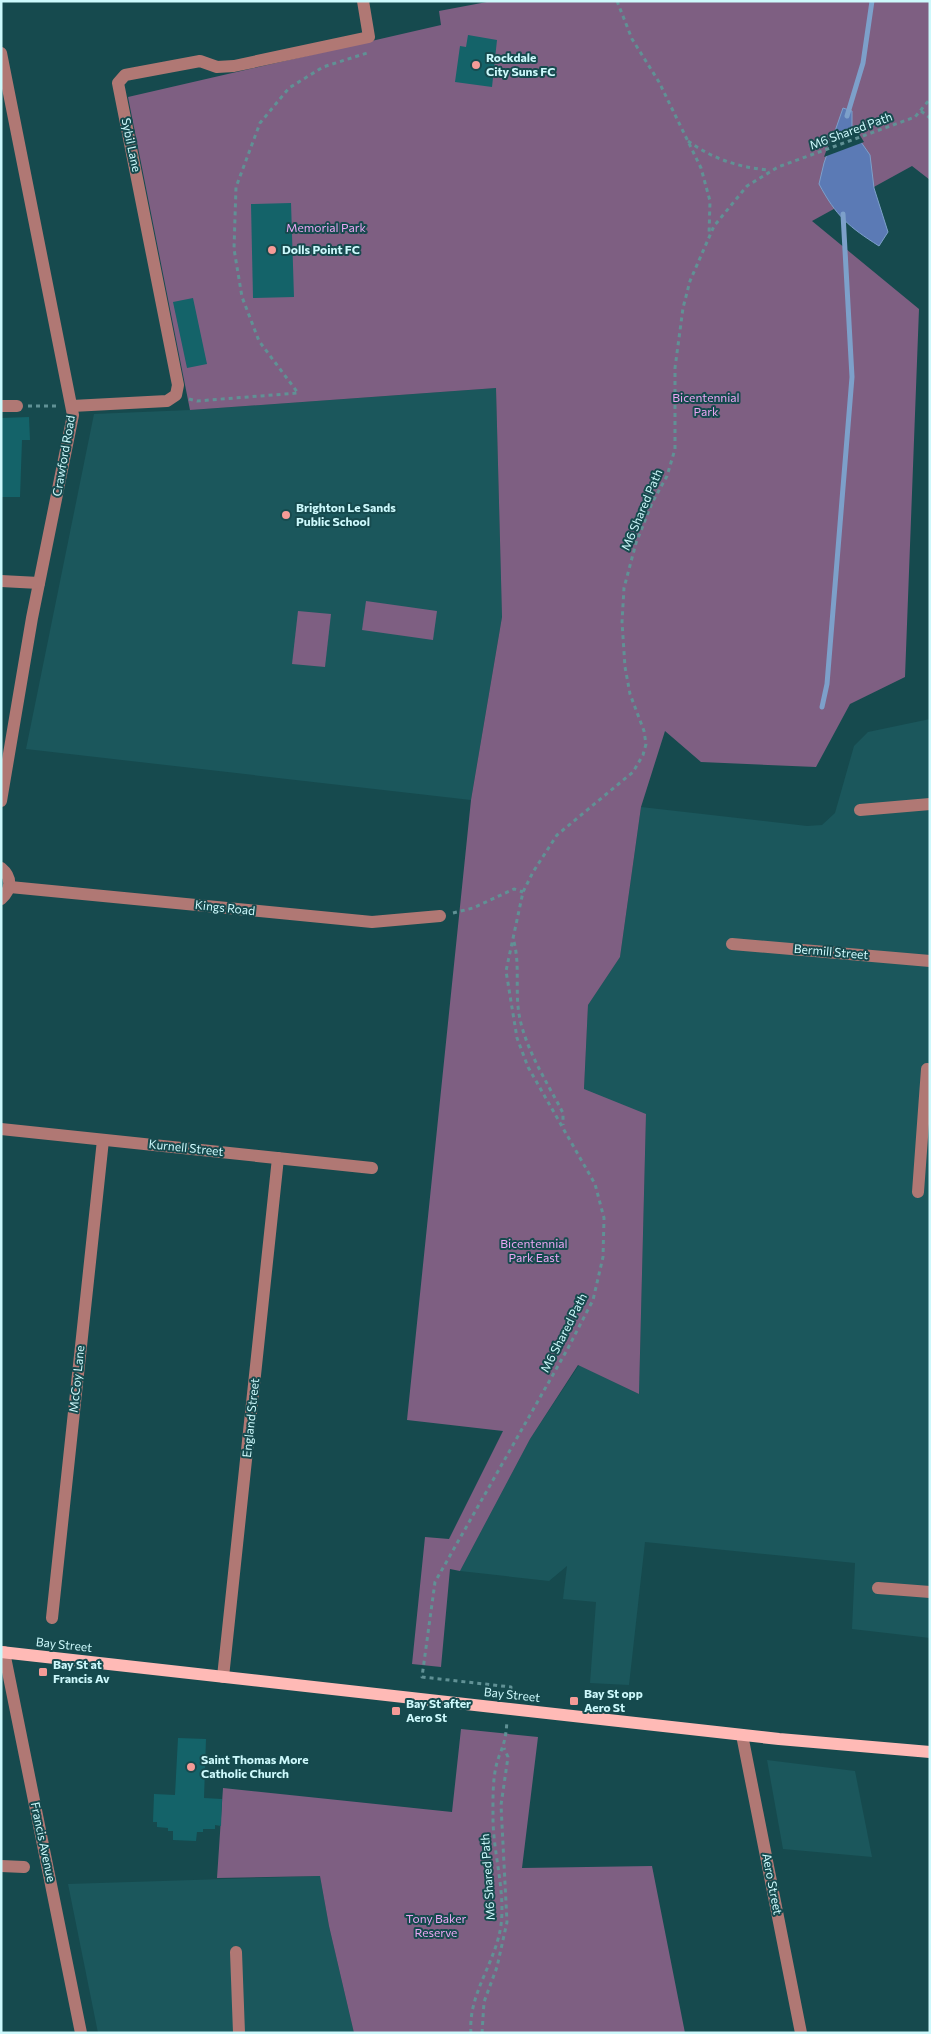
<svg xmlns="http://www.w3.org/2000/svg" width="931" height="2034" viewBox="0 0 931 2034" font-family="Commissioner,sans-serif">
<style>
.built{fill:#1b575c}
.green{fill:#7e5f82}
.water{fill:#5b7ab5;stroke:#7da0ca}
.pier{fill:#164a4e}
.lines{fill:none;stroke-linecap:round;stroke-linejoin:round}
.stream{stroke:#7da0ca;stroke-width:5}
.building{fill:#146369}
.path{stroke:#609195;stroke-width:3;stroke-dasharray:4 4;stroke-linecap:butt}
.minor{stroke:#b07874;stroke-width:12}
.major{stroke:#ffbab6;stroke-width:12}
.poi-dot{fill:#f59b97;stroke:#164a4e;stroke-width:2}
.labels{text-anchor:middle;stroke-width:4;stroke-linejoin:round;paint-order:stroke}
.poi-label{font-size:12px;font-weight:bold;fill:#cdf9fc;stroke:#164a4e;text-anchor:start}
.street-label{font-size:12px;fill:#cdf9fc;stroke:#164a4e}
.park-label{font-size:12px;fill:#eba6f3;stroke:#164a4e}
</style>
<rect width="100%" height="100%" fill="#164a4e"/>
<g class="built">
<path d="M496,388L502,617L471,800L26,749L94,414L190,410Z"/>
<path d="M930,719V1638L852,1629L855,1563L645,1542L629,1685L590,1683L596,1602L563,1599L567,1566L549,1581L460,1571L530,1439L579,1365L639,1394L646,1115L584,1090L588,1005L620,957L641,807L807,826L822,825L835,813L854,746L868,732Z"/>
<path d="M767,1760L855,1771L872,1857L783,1849Z"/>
<path d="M320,1876L329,1926L354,2033H98L68,1884Z"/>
</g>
<g class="green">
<path d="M492,1H930V180L912,166L812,221L919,309L905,677L850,704L816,767L701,762L665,731L641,807L620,957L588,1005L584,1089L646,1114L639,1394L578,1365L530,1439L460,1571L450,1569L441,1667L412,1664L425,1537L449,1539L503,1431L407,1420L471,800L502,617L496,388L190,410L128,97L441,25L439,11Z"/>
<path d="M366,601L437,611L433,640L362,630Z"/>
<path d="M298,611L331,614L325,667L292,664Z"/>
<path d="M461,1729L538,1737L522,1868L652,1866L685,2033H354L329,1926L320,1876L217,1878L223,1788L452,1812Z"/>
</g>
<path class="water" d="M843,108L852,111V129L870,155L874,188L888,232L879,246C849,227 836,216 819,184L824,163Z"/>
<path class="pier" d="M858,132L864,142L824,157L829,143Z"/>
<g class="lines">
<g class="stream">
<path d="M847,116L863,63L872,1"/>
<path d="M822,707L827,684L852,377L843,214"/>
</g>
</g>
<g class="building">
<path d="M468,35L497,40L492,87L455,82L460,46L466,47Z"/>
<path d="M291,203L294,297L253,298L251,204Z"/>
<path d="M193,298L207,364L187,368L173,302Z"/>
<path d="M29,417L30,440H22L20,497H1V418Z"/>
<path d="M178,1738L206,1739L204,1798L222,1799L221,1826L215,1825V1829H203V1832H197L196,1841L173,1840V1831H168V1828L157,1827V1822H153L154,1794L175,1795Z"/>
</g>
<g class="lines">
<g class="path">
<path d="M617,1L632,39L659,82L701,168L710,201L709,235"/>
<path d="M921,111L930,118"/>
<path d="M688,141C713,159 740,168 770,170"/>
<path d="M189,399L197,401L298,393L259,341L242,297L234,249L236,187L260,123L289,88L323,67L367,53"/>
<path d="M28,406H59"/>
<path d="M453,913L473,908L514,889L523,892"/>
<path d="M514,942C520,965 515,990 519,1014C525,1049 547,1082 563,1113V1125"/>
<path d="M510,1697L511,1687L422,1677L435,1582L567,1350L593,1300L603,1257L604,1218L595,1184L528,1067L517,1038L506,971L523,892L533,872L557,835L633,772L643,755L646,744L644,731L630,694L625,667L622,622L624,588L636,543L652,503L667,476L675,449V368L683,308L690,281L714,226L747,186L778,167L915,117L930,99"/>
<path d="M471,2033C468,1996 493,1966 500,1931C507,1896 493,1854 493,1818C493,1798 492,1772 500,1754C505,1741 506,1735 507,1721"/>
<path d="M482,2033L484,2002L497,1967L507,1922L501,1805L508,1757L504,1748"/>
</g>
<g class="minor">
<path d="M1,53L73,415L32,618L1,801"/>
<path d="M1,406H17"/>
<path d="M72,406L167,401L176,395L178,385L118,83L125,75L200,61L217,67L234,66L369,37L363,1"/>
<path d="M1,581L39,583"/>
<path d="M860,810L930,804"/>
<path d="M1,868C12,877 12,889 1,899"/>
<path d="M10,887L372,922L440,916"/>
<path d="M732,944L930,961"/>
<path d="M1,1129L372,1168"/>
<path d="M918,1192L927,1069L930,1070"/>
<path d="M878,1588L930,1592"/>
<path d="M52,1618L103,1140"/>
<path d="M4,1652L81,2033"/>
<path d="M223,1677L278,1158"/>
<path d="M742,1735L801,2033"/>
<path d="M1,1866L24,1867"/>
<path d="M236,1952L239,2033"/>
</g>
<path class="major" d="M1,1652L779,1739L930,1752"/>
</g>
<g class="poi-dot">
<circle cx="476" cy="65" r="5"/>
<circle cx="272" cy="250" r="5"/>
<circle cx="286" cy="515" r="5"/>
<rect x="38" y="1667" width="10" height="10" rx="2.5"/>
<rect x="569" y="1696" width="10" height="10" rx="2.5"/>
<rect x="391" y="1706" width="10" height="10" rx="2.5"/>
<circle cx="191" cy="1767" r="5"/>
</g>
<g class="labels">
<g class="poi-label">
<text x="486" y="62">Rockdale<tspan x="486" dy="14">City Suns FC</tspan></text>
<text x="282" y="254">Dolls Point FC</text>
<text x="296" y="512">Brighton Le Sands<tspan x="296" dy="14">Public School</tspan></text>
<text x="53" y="1669">Bay St at<tspan x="53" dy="14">Francis Av</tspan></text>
<text x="584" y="1698">Bay St opp<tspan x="584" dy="14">Aero St</tspan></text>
<text x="406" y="1708">Bay St after<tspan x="406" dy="14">Aero St</tspan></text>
<text x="201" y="1764">Saint Thomas More<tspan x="201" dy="14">Catholic Church</tspan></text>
</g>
<g class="street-label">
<text transform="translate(851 131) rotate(-20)" y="4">M6 Shared Path</text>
<text transform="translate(131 145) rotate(78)" y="4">Sybil Lane</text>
<text transform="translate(64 456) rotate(-80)" y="4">Crawford Road</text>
<text transform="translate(642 510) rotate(-67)" y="4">M6 Shared Path</text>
<text transform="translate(225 908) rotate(6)" y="4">Kings Road</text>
<text transform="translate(831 952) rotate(5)" y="4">Bermill Street</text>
<text transform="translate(186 1148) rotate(6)" y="4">Kurnell Street</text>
<text transform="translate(564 1333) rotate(-63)" y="4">M6 Shared Path</text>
<text transform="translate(77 1379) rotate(-84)" y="4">McCoy Lane</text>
<text transform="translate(251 1418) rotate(-84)" y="4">England Street</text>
<text transform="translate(64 1645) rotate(6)" y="4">Bay Street</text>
<text transform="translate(512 1695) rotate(6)" y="4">Bay Street</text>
<text transform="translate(43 1842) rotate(78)" y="4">Francis Avenue</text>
<text transform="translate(488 1877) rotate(-94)" y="4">M6 Shared Path</text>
<text transform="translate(772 1884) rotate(79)" y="4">Aero Street</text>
</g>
<g class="park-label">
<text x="326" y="232">Memorial Park</text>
<text x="706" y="402">Bicentennial<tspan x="706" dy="14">Park</tspan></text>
<text x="534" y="1248">Bicentennial<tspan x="534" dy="14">Park East</tspan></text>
<text x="436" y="1923">Tony Baker<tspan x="436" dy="14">Reserve</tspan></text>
</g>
</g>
<rect width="931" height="2034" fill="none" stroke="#cdf9fc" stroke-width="5"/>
</svg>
